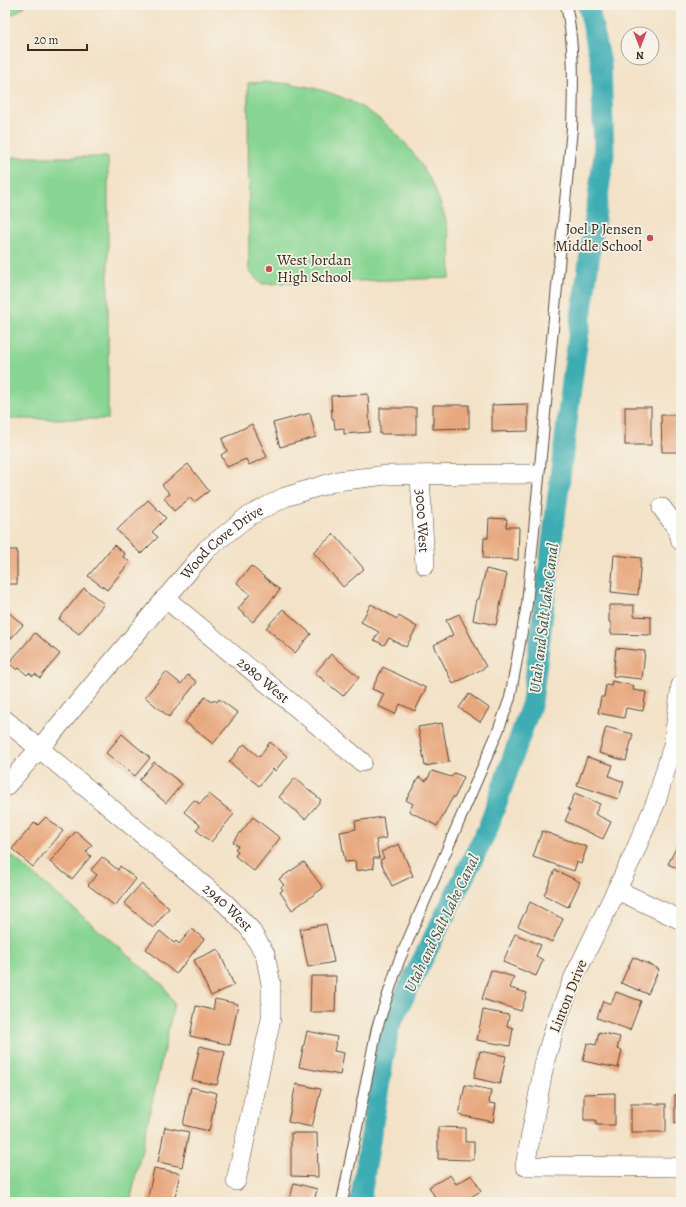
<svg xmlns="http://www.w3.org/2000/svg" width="686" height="1207" viewBox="0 0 686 1207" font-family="Alegreya,serif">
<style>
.green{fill:#88d593;stroke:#628058}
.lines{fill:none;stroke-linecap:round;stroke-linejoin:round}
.canal{stroke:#3cadb3;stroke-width:21}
.building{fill:#e8a87f}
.service-casing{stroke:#574637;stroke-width:12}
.minor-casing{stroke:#574637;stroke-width:20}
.service{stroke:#fff;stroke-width:10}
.minor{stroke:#fff;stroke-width:19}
.poi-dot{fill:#d1495b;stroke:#f7f3e8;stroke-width:1.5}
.labels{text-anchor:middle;stroke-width:3.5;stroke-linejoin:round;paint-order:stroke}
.poi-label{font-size:15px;fill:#3b2a1e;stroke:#f7f3e8;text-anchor:end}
.street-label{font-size:15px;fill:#3b2a1e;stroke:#f7f3e8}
.water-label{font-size:16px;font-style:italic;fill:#3b5852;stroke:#f7f3e8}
</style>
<rect width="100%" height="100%" fill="#f7f3e8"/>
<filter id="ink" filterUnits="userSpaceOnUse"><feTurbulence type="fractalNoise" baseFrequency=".025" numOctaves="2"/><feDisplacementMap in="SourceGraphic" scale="8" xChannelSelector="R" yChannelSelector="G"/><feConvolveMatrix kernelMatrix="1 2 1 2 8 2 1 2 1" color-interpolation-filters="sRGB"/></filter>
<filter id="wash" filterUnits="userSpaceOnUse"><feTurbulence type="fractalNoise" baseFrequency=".012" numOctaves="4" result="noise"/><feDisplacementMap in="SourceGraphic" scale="16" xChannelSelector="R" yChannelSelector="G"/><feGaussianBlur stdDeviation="0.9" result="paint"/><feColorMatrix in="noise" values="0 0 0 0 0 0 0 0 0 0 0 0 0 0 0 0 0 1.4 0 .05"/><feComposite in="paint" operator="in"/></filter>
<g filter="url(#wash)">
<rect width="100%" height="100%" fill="#f3e2c7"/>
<g class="green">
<path d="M5,5H26L17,12L5,18Z"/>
<path d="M270,82C291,84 312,86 333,94C394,115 438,172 449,236C451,250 451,264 450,278L261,284L249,271L248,83Z"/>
<rect x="5" y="157" width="103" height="262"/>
<path d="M5,850L164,986L174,1004L130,1202H5Z"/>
</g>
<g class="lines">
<path class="canal" d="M360,1202L389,1027L488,828L532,702L573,374L604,154L601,63L588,5"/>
</g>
<g id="blocks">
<g class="building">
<path d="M368,394L370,432L344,434V428L335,429L334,419H332L331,396Z"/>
<path d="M528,404V431L492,432V405Z"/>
<path d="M433,405H469V428L433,429Z"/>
<rect x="625" y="407" width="26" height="38"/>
<rect x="380" y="408" width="36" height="26"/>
<path d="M310,413L316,437L280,447L273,423Z"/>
<path d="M661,415H681V452H662Z"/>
<path d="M252,424L267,457L249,465L246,459L227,467L221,455L227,451L222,439Z"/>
<path d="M188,464L209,491L194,502L190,498L174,511L164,498L170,494L162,485Z"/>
<path d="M148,500L166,518L152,532L158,537L141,554L117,530Z"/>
<path d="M489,518L507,519L506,527H519L518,560L483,558L484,538H488Z"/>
<path d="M334,534L364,569L343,587L313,552Z"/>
<path d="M114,545L125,554L123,557L130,562L107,590L88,576Z"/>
<rect x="5" y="550" width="12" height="34"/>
<path d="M614,555L641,558L638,595L611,592Z"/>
<path d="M251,566L280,590L253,622L238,609L250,594L237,583Z"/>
<path d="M486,569L507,574L496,625L473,620L477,599H479Z"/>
<path d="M84,588L104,604L79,634L59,619Z"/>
<path d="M371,604L397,619L399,616L417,627L406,647L389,638L384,645L374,640L379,632L361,622Z"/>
<path d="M609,605H634V616L651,617V635L611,634V623L609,622Z"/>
<path d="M5,609L23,625L5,645Z"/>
<path d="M283,609L311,634L295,653L266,628Z"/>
<path d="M459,614L486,667L453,684L434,645L453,635L446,620Z"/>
<path d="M35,633L60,654L40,678L35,674L33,676L29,673L27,675L19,668L17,670L9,663Z"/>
<path d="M616,648L645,651L642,679L613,676Z"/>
<path d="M331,654L359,677L343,696L315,673Z"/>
<path d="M383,667L426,688L415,711L400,704L395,714L378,706L384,694L372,689Z"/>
<path d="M166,672L181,684L188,675L197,682L169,717L145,697Z"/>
<path d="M612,681L634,686L633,690L646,692L643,711L626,708L624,718L598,713L601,697H604L606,685L611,686Z"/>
<path d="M469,694L489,708L480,722L459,708Z"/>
<path d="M205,697L212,702L214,700L217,702L219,699L238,713L213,744L185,722Z"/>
<path d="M442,723L449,762L425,766L418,727Z"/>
<path d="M606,727L633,734L626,761L599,753Z"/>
<path d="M122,734L150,758L135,776L106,753Z"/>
<path d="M270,742L287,756L275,771L273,769L259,786L229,762L244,744L259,757Z"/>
<path d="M587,757L613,765L609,776L624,782L618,799L577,785Z"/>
<path d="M154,762L182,784L166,803L139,780Z"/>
<path d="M432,771L451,777L454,773L464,777L455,797H453L437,826L409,811L413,804L406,800L419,777L426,781Z"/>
<path d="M295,778L321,800L305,819L279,797Z"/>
<path d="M575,793L600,804L595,814L611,822L603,839L565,821L570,810L568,809Z"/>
<path d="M209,794L234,814L211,842L196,830L200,825L184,812L194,800L200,804Z"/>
<path d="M46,817L63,831L33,867L12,849L35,822L38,825Z"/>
<path d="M253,817L280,838L254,871L235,856L238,851L235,849L238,846L233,842Z"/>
<path d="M383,817L386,838L376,840L379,858H373L374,868L356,871L355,861L345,862L340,832L356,829L355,821Z"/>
<path d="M76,831L92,845L86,852L91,856L72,879L50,862Z"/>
<path d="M542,831L587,847L581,864L577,862L574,871L533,857Z"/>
<path d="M681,838V870L668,864Z"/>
<path d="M399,844L413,876L392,886L380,860L384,858L381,852Z"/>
<path d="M102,857L118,870L120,866L136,879L115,906L88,885L97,875L91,870Z"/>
<path d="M304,862L323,888L292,910L280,892L283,890L281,887L284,885L279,879Z"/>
<path d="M555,870L580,882L568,907L544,895Z"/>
<path d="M141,884L169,908L153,928L124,903Z"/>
<path d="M530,902L563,919L552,942L518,926Z"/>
<path d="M326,924L334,962L308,967L300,929Z"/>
<path d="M192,929L204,939L176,974L146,949L160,931L174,943L176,941L179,944Z"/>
<path d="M515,934L541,945L536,956L543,960L536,976L503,962Z"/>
<path d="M218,949L234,985L211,996L194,960Z"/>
<path d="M633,957L659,969L648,994L621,983Z"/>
<path d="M491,970L514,977L510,988L527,993L521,1011L482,999Z"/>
<path d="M311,976H336L335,1012H310Z"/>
<path d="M616,992L641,1001L630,1030L597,1018L603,1001L611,1004Z"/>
<path d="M215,999L238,1004L230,1045L190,1036L196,1006L213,1010Z"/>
<path d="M483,1010L509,1015L507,1026L513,1028L510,1046L477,1040Z"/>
<path d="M307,1031L337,1037L334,1051L344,1053L340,1075L299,1067Z"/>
<path d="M599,1032L620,1037L617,1049L622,1050L618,1068L583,1061L587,1043L596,1045Z"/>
<path d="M200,1046L225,1052L217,1085L192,1080Z"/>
<path d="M480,1051L506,1056L500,1084L474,1078Z"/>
<path d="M296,1084L321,1089L312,1127L288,1122Z"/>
<path d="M465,1085L491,1090L489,1103L496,1104L493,1122L459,1115Z"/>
<path d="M191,1087L217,1093L209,1131L183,1125Z"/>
<path d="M615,1093V1125H596V1120H584V1094Z"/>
<rect x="675" y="1095" width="6" height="28"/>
<rect x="631" y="1104" width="35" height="28"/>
<path d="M165,1127L189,1132L182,1167L158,1162Z"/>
<path d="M438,1127L465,1128V1142H474V1160L438,1159Z"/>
<path d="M291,1133H317L318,1177L291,1176Z"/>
<path d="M154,1168L180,1173L174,1202H147Z"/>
<path d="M450,1175L456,1184L472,1175L481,1191L462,1202H441L440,1201L438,1202L429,1187Z"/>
<path d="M294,1183L317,1189L314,1202H289Z"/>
</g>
</g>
</g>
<g filter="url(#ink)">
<use href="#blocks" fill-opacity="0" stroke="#574637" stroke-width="1"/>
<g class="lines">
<g class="service-casing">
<path id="service" d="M342,1202L377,1028L399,961L498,731L510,698L527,604L572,128C573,87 575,45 566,5"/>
</g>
<g class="minor-casing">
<g id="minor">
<path id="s1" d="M420,476L425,565"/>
<path d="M662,508L678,530L681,541"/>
<path id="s2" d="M165,598L362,762"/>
<path d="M681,685L673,745L656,802L632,858L574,977L558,1017L545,1060L525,1166L681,1167"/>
<path id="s3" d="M5,720L226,904L250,929L265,954L271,984V1019L236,1181"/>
<path id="s4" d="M5,787L40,748L207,549L247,517L285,497L337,481L386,475L533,474"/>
<path d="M617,890L681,920"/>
</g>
</g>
<use href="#service" class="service"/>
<use href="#minor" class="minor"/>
</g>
</g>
<g class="poi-dot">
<circle cx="650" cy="238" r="4"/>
<circle cx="269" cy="269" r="4"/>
</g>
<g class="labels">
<g class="poi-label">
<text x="642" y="234">Joel P Jensen<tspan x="642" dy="17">Middle School</tspan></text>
<text x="277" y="265" text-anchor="start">West Jordan<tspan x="277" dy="17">High School</tspan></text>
</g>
<g class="street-label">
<text dy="5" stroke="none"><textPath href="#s1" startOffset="45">3000 West</textPath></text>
<text dy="5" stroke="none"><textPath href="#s4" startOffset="328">Wood Cove Drive</textPath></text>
<text dy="5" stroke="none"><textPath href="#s2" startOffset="128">2980 West</textPath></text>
<text dy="5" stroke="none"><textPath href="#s3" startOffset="291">2940 West</textPath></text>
<text transform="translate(568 996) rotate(-68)" y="5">Linton Drive</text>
</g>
<g class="water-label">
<text transform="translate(543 618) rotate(-83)" y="6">Utah and Salt Lake Canal</text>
<text transform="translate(441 923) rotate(-64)" y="6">Utah and Salt Lake Canal</text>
</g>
</g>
<rect width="686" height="1207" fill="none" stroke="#f7f3e8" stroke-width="20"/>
<g transform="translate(640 46) rotate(180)"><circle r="19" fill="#f7f3e8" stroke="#aca397"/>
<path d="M0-3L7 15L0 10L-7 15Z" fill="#d1495b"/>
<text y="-6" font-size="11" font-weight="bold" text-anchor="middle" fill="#3b2a1e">N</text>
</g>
<path d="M28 44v6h59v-6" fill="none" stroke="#3b2a1e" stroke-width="2"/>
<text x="34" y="44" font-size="12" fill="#3b2a1e" stroke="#f7f3e8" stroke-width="3" paint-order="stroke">20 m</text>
</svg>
